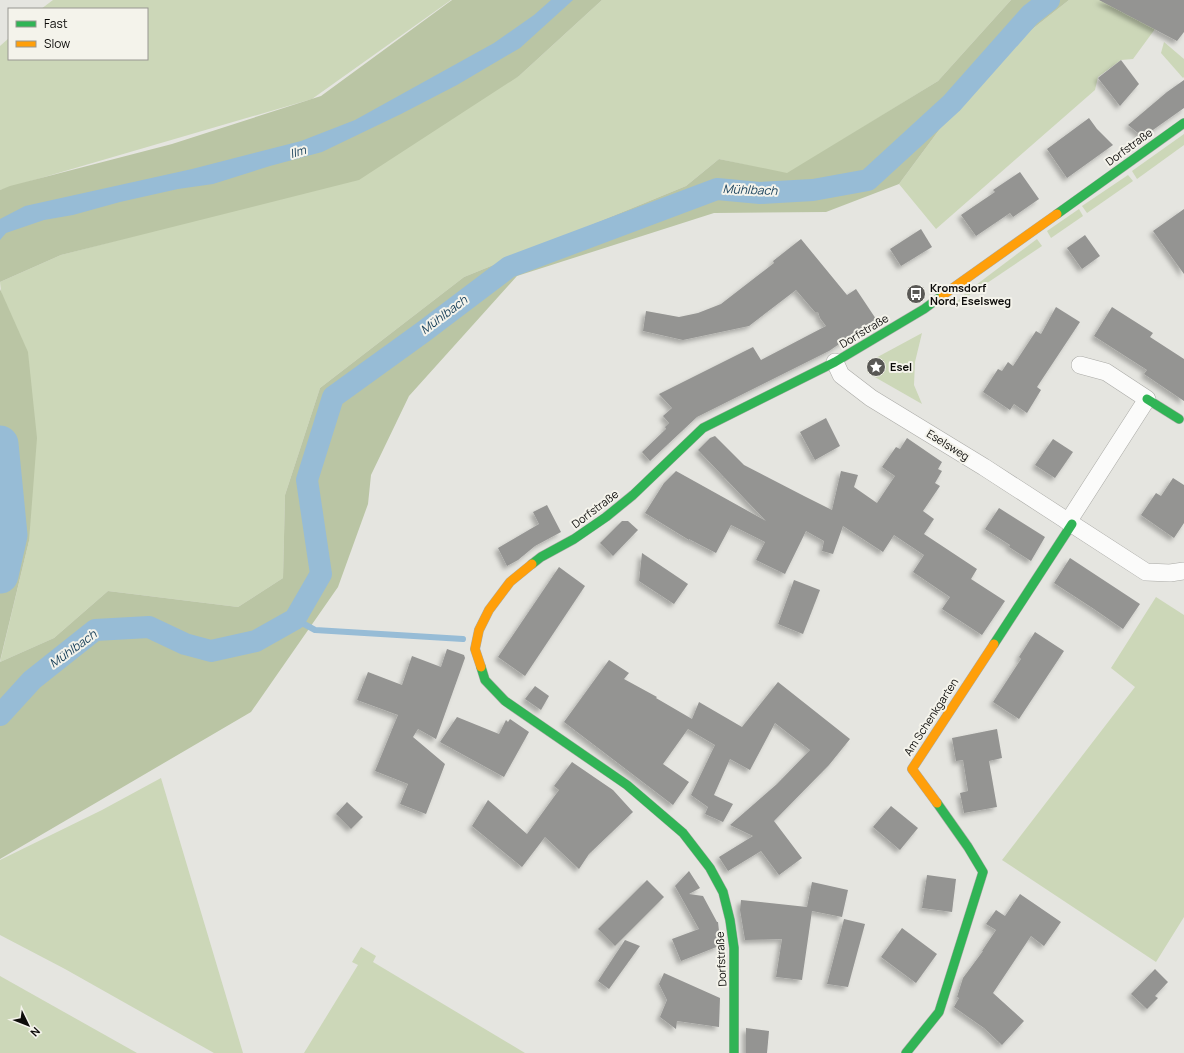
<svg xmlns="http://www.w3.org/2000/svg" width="1184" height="1053" viewBox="0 0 1184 1053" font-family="Manrope,sans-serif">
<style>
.green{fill:#ccd7b8}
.forest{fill:#bac5a4}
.water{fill:#97bcd6}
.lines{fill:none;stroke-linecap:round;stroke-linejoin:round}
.stream{stroke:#97bcd6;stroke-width:6}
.canal{stroke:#97bcd6;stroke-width:22}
.river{stroke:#97bcd6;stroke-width:37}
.building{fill:#949492;filter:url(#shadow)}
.street-casing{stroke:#aaaaa6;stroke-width:18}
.fast-casing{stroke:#aaaaa6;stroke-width:10}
.slow-casing{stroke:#aaaaa6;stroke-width:10}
.street{stroke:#fbfbfa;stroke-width:17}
.fast{stroke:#30b455;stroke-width:9}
.slow{stroke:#ff9f0a;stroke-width:9}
.labels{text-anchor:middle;stroke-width:4;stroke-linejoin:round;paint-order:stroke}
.street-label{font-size:11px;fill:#0d0c0a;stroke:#f4f3eb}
.poi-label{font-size:11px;font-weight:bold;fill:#0d0c0a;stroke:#f4f3eb;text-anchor:start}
.water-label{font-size:12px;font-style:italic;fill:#133c57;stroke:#f4f3eb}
</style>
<defs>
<filter id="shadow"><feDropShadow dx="-3.5" dy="3.5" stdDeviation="2" flood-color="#0004"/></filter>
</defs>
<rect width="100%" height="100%" fill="#e5e5e0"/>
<g class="green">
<path d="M53,0H451L312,99L0,190V46L9,38V59H147V9H41Z"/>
<path d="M602,0H1011L938,81L787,174L719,159L686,186L464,277L320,388L285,495L283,578L238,607L108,591L54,638L0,662L29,541L0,282L61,255L153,231L519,76Z"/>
<path d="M1069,0H1122L1155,29L1133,59L1121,60L1098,77L1095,90L936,229L899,184L988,64Z"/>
<path d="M1164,42L1184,59V77L1183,78L1161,53Z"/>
<path d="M1184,134V145L1137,179L1132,171Z"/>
<path d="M1128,175L1133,181L1087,213L1082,206Z"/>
<path d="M1079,209L1083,216L1051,238L1047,231Z"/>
<path d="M1037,239L1042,246L950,308L968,291Z"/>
<path d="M922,333L915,362L914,385L922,404L873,376L867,372C867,366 868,364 872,360Z"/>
<path d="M1156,597L1184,615V917L1156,962L1002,860L1135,687L1111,668Z"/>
<path d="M161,778L243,1053H214L65,969L0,935V860L102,810Z"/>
<path d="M361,947L376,956L373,962L525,1053H304L358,965L352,962Z"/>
<path d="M0,976L137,1053H0Z"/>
</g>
<g class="forest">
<path d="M452,0H602L519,76L359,180L61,255L0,282V190L10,186L172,144L321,96Z"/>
<path d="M1011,0H1069L988,64L899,184L826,212L714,213L517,276L409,396L371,475L368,504L338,587L251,712L0,859V662L54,638L108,591L238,607L283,578L285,495L320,388L464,277L686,186L719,159L787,173L938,81Z"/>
<path d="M0,289L28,352L37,438L29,541L0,661Z"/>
</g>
<path class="water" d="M551,0H573L520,48L457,85L401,114L322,152L270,166L213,184L178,189L120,202L73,215L44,220L6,233L0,240V219L25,206L192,169L301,141L355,120L494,43L534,15Z"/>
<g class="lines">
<path class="stream" d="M295,619L315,630L463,639"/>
<path class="canal" d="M0,715L32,680L95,630L149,627L185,644L211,651L256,641L295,619L321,574L307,480L333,397L423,332L509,267L717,189L760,193L813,190L868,180L952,103L1030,15L1049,0"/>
<path class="river" d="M0,444L9,535L0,575"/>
</g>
<g class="building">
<path d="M1099,0H1184V32L1177,41Z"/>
<path d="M1121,60L1139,84L1120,106L1098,78Z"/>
<path d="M1184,80V108L1143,137L1128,125L1167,92Z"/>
<path d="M1089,118L1097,129L1113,145L1067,178L1047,149Z"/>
<path d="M1020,172L1039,199L1013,217L1010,213L976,236L961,215L995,192L993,190Z"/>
<path d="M1184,209V274L1153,231Z"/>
<path d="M921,229L932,247L901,266L890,249Z"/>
<path d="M1085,235L1100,256L1082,269L1067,248Z"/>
<path d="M801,239L847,295L856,289L876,319L829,351L697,417L650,461L642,452L666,429L665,427L669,423L663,416L672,408L659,394L753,347L761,360L826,326L820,318L818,312H815L796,290L749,326L683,340L643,331L646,311L679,317L698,313L721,304L774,263L773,261Z"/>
<path d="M1056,307L1080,322L1037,387L1041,390L1027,413L1014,404L1010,410L983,392L998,369L1002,371L1008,362L1013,366L1036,331L1041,334Z"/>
<path d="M1112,307L1153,333L1150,337L1184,359V401L1144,374L1147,370L1094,336Z"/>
<path d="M826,418L840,446L815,460L800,432Z"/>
<path d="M715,436L744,465L804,496L832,510L841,471L858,475L854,487L877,503L895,476L882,467L896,447L900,449L907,438L942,462L938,469L942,471L935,483L940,486L923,511L934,519L924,534L977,569L971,579L1005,601L982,635L942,609L950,597L913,572L924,555L894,535L883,552L843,526L833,554L822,551L824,541L806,531L785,574L756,560L765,542L731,525L716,553L689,539V540L645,513L664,483L676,471L766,521L698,450L710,438Z"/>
<path d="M1053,439L1073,452L1055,478L1035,465Z"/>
<path d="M1173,478L1184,485V523L1174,538L1141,515L1156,493L1161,496Z"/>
<path d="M547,505L561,532L535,546L518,560L507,566L498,548L539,524L533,512Z"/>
<path d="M999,508L1045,537L1031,561L1009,547L1010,545L985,529Z"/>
<path d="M622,521H628L638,530L613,556L600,543Z"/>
<path d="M642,553L688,584L674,604L639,581Z"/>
<path d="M1070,558L1140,604L1123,629L1094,609L1054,583Z"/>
<path d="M559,567L585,586L525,676L498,657Z"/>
<path d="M794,580L820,590L803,634L778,624Z"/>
<path d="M1035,632L1064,651L1019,719L993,702L1021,659L1019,657Z"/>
<path d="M447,649L464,655L465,658L436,739L418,729L413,737L445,764L426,814L400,804L408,784L375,771L398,715L357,700L368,672L402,685L412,656L441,667Z"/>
<path d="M609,660L629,673L624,679L657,697L656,698L692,719L699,702L742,727L778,682L850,739L829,765L774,821L802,858L779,875L761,851L728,871L719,857L753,836L730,825L777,784L810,750L775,723L750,770L730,759L714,795L733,804L723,822L705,814L708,807L691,795L715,745L688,729L663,764L689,782L673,805L564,722Z"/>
<path d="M535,686L549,696L541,710L525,699Z"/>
<path d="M457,717L499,734L506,720L508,722L510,719L529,732L504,777L440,742Z"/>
<path d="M997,729L1002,758L989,761L997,807L964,813L960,793L968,791L963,760L956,761L952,738Z"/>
<path d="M572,762L613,790L633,812L589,854L579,869L545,837L522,867L472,826L488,800L527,834L559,790L554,786Z"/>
<path d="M347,802L363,817L351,829L336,814Z"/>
<path d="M891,806L918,828L900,850L873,827Z"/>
<path d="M689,871L700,888L689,894L703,896L717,922H718L720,940H718L719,946L681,961L672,939L699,929L675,886Z"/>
<path d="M927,875L956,879L952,912L922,908Z"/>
<path d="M647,880L664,897L615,946L598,929Z"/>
<path d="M812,882L848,890L842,917L812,911L802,980L776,977L782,939L745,940L740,910L741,900L807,907Z"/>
<path d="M1020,894L1061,922L1044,946L1031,936L993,993L1024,1021L1002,1045L984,1028L954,1007L959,998L957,997L963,978L983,951H982L996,930L986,924L996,910L1005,916Z"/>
<path d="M844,919L865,924L848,987L827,984Z"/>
<path d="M902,928L937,954L916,983L881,957Z"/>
<path d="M625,940L640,946L609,989L598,981Z"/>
<path d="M1155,969L1168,982L1155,996L1158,998L1147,1009L1131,994Z"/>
<path d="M664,973L720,998L719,1027L677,1021L676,1029L660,1017L667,1000L659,984Z"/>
<path d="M746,1028L769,1031L767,1053H746Z"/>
</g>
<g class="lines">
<g class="street-casing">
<g id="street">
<path d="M835,362L841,375L871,398L984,467L1146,572L1170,573L1184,571"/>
<path d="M1068,522L1147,399L1106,372L1080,365"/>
</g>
</g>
<g class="fast-casing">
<g id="fast">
<path d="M1057,214L1184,123"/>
<path d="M1147,399L1179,419"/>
<path d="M532,564L541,557L574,539L606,517L633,495L703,428L835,362L924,309L943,295"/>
<path d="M994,644L1072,524"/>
<path d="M481,667L485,680L505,701L627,785L683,833L710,868L723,892L730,920L734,948V1053"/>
<path d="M906,1053L939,1012L983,872L968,847L937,803"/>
</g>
</g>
<g class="slow-casing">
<g id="slow">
<path d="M943,295L1057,214"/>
<path d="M481,667L475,649L479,630L489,610L510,582L532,564"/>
<path d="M937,803L912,769L994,644"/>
</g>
</g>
<use href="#street" class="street"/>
<use href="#fast" class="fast"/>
<use href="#slow" class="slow"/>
</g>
<defs>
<g id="bus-disc" transform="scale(1)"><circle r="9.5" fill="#595855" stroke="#f4f3eb"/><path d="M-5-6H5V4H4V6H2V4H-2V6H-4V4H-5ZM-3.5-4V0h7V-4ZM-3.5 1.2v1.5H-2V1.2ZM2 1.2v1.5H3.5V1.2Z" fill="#fff"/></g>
<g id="sight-disc" transform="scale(1)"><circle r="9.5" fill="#595855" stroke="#f4f3eb"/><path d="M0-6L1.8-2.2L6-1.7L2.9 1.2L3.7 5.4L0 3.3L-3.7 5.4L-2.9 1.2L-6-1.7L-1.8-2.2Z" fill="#fff"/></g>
</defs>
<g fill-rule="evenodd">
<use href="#bus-disc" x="916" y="294"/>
<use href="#sight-disc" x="876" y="367"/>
</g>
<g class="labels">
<g class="street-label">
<text transform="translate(1129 147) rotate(-36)" y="4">Dorfstraße</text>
<text transform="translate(864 331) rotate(-31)" y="4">Dorfstraße</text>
<text transform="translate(948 445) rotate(32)" y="4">Eselsweg</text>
<text transform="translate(595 509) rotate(-37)" y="4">Dorfstraße</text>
<text transform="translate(931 717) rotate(-57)" y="4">Am Schenkgarten</text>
<text transform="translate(721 959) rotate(-93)" y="4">Dorfstraße</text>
</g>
<g class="poi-label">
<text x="930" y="292">Kromsdorf<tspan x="930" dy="13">Nord, Eselsweg</tspan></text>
<text x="890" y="371">Esel</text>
</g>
<g class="water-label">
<text transform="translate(298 152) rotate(-17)" y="4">Ilm</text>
<text transform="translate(750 190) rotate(2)" y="4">Mühlbach</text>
<text transform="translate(444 315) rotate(-37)" y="4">Mühlbach</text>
<text transform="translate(73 649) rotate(-36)" y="4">Mühlbach</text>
</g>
</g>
<rect x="8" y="8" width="140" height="52" fill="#f4f3eb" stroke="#989791"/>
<rect x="16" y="21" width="20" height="6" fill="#30b455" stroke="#989791"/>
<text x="44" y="28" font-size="12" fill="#0d0c0a">Fast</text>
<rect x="16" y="41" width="20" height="6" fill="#ff9f0a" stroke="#989791"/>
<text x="44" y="48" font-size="12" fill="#0d0c0a">Slow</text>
<g transform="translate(28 1025) rotate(133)" stroke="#f4f3eb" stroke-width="3" paint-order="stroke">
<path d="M0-3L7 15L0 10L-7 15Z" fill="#0d0c0a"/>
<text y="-6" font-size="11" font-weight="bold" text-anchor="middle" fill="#0d0c0a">N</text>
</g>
</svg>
